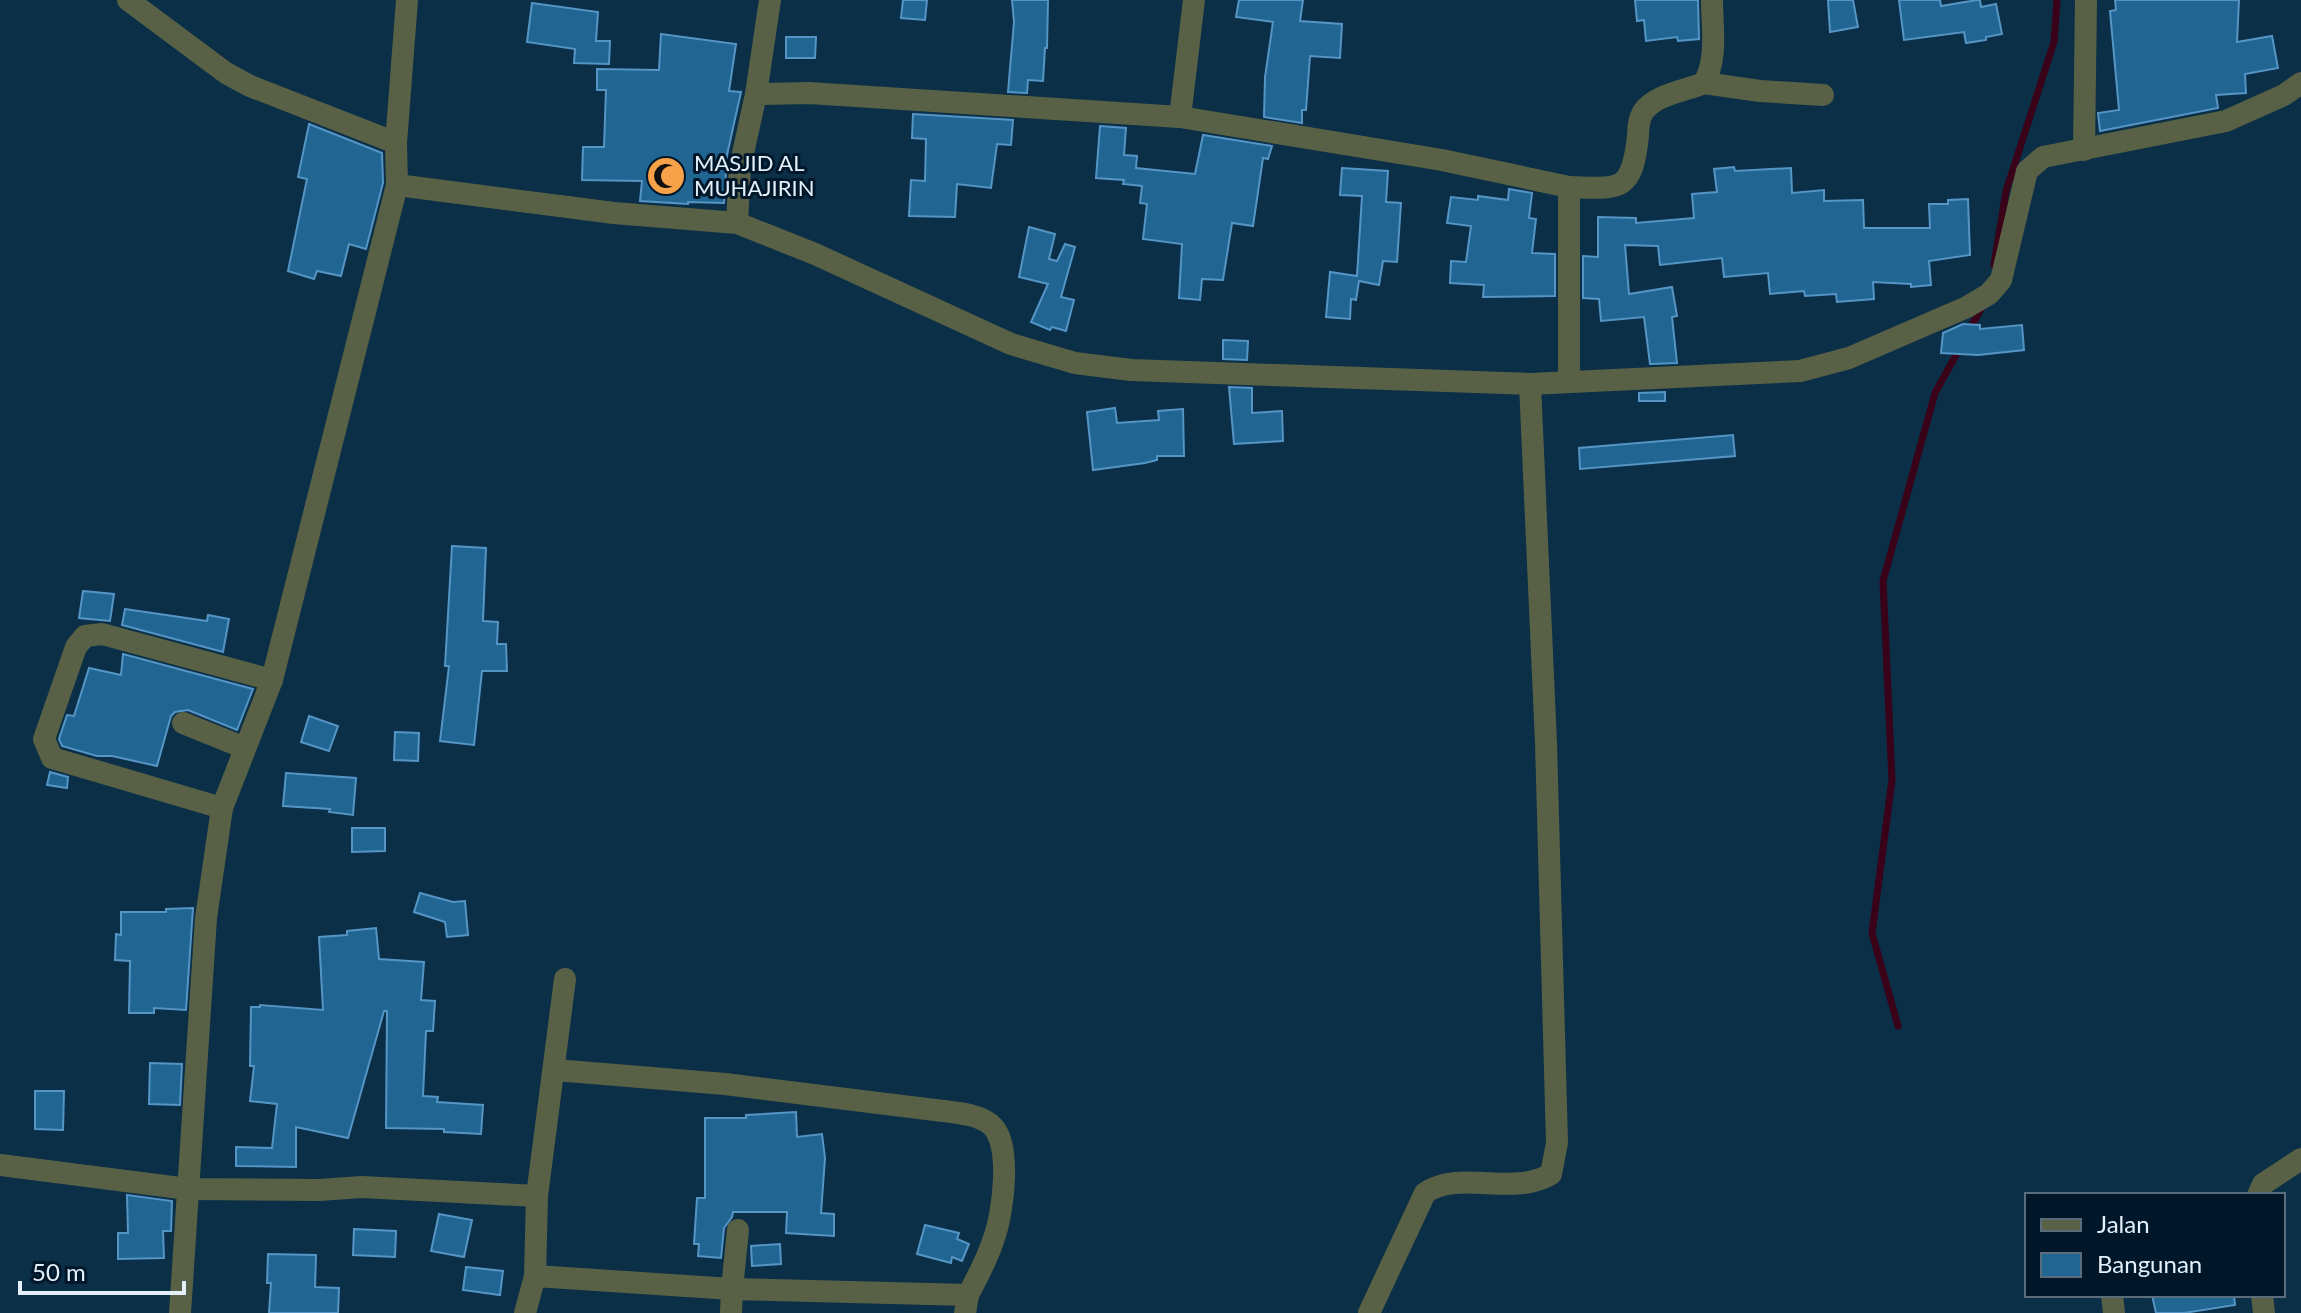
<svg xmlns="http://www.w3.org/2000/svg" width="2301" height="1313" viewBox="0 0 2301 1313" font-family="Lato,sans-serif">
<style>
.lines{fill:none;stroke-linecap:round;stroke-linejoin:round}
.stream{stroke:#390218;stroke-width:7}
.building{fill:#216593;stroke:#5595c6;stroke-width:2}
.street{stroke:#586145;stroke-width:22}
.labels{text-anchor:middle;stroke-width:6;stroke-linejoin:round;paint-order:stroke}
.poi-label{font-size:22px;fill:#e3f0fa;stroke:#001629;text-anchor:start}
</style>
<rect width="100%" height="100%" fill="#0b2f47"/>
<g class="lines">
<g class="stream">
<path d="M1994,265L2006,191L2054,42L2057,0"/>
<path d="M1968,332L1982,307"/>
<path d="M1898,1026L1872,933L1892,780L1883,581L1935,393L1961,346"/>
</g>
</g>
<g class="building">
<path d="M903,0H927L925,20L901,18Z"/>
<path d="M1012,0H1048L1047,48H1045L1043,81L1028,80L1027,93L1008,92L1014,22Z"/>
<path d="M1239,0H1303L1300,21L1342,24L1340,58L1310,56L1306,110H1302V123L1264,117L1265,77L1273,22L1236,17Z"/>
<path d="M1635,0H1698L1699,39L1678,41L1677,37L1646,41L1644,20L1637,21Z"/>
<path d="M1828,0H1853L1858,27L1830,32Z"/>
<path d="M1899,0H1940L1941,6L1977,0H1980L1981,7L1996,4L2002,34L1986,37V40L1966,43L1964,32L1904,40Z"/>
<path d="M2115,0H2239L2237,42L2272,36L2278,68L2245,74L2246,93L2216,95L2218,108L2100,131L2098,113L2119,110L2110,11L2116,10Z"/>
<path d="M532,3L598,12L596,41H610L609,64L574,63L575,49L527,42Z"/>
<path d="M661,34L736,44L729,91L741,92L727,155L724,203L688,202V204L640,201L642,181L582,180L583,147H604L606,90H597V69L659,70Z"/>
<path d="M786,37H816L815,58H786Z"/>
<path d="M913,114L1013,120L1011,145L997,144L991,188L957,184L955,217L909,216L911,180L925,181L926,139L912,138Z"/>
<path d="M309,124L382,153L383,183L366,249L349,244L341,276L317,271L314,279L288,271L307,179L298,177Z"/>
<path d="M1100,126L1126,128L1124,155L1137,156L1136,168L1195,174L1203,135L1272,146L1268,159L1263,158L1253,226L1232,223L1223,280L1202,279L1200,300L1179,298L1182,244L1143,239L1147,204L1140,203L1142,186L1123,184L1124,180L1096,178Z"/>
<path d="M1734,167L1735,171L1791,168L1792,193L1824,190V201L1863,200L1864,228H1930L1929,204H1948V200L1968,199L1970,255L1929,261L1931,285L1911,287V284L1873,282L1874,299L1837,302L1836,294L1805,296L1804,291L1770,294L1768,273L1724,277L1722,258L1660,265L1658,246L1625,245L1629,294L1672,287L1677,316L1672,317L1677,363L1650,364L1644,317L1601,321L1599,299L1583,298V256L1598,257V217L1636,218V223L1694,218L1692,194L1717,192L1714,169Z"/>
<path d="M1342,168L1388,171L1386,202L1401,203L1397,262L1383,261L1379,285L1359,281L1356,300L1351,299L1350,319L1326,317L1330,272L1357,276L1362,196L1340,195Z"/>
<path d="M1509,189L1532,193L1529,218L1536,219L1532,253L1555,254V296L1483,297L1484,285L1450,283L1451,261L1466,262L1471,226L1447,223L1451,197L1478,200V196L1508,200Z"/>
<path d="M1029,227L1055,234L1049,259L1057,261L1065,244L1075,247L1061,297L1074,300L1066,331L1052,327L1050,330L1031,322L1048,284L1019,277Z"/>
<path d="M1963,324L1980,325V329L2022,325L2024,350L1978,355L1941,353L1943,333Z"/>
<path d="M1223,340L1248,341L1247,360L1223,359Z"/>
<path d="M1229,387L1252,388V413L1282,411L1283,441L1234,444Z"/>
<path d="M1665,392V401H1639V393Z"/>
<path d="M1115,408L1117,423L1159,420L1158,411L1183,409L1184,456H1157V460L1145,463L1093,470L1087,412Z"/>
<path d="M1733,435L1735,456L1580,469L1579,448Z"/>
<path d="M452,546L486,548L483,621L498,622L497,644H506L507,671H482L474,745L440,741L449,666H445Z"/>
<path d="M83,591L114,594L110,621L79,618Z"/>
<path d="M125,609L207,621L208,615L229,619L223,652L122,625Z"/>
<path d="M123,654L253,689L237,730L188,710L175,712L171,716L157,766L112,756H97L62,746L59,739L67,715L74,716L89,668L121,675Z"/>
<path d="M309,716L338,726L329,751L301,742Z"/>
<path d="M395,732L419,733L418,761L394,760Z"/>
<path d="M50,772L68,777L67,788L47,785Z"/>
<path d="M286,773L356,778L353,815L329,812L330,809L283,806Z"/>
<path d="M352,828H385V851L352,852Z"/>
<path d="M420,893L453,902L465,901L468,935L447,937L445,922L414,912Z"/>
<path d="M193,908L186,1010L154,1008V1013H129L130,961L115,960L116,934L121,935V912H166V909Z"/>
<path d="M376,928L379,959L424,962L421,1000L435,1001L433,1031H426L423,1096L438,1097L437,1102L483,1105L481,1134L444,1132V1129L386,1128L387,1011H384L348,1138L296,1127V1167L236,1166V1147L272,1148L277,1104L250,1101L254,1066H250L251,1007H260V1005L323,1010L319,937L347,935V931Z"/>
<path d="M150,1063L182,1064L180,1105L149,1104Z"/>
<path d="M35,1091H64L63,1130L35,1129Z"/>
<path d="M796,1112L797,1137L822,1134L825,1158L821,1213L834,1214V1236L786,1233L787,1212H733L732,1217L724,1228L721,1258L698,1256L699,1244H694L697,1198H705V1118H746V1115Z"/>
<path d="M127,1195L172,1201L171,1231H163L164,1258L118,1259V1233H128Z"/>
<path d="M439,1214L472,1220L464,1257L431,1251Z"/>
<path d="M925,1225L959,1233L957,1239L969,1244L962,1261L952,1257L951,1263L917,1254Z"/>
<path d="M354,1229L396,1231L395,1257L353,1255Z"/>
<path d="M780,1244L781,1264L752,1266L751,1246Z"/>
<path d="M268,1254L316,1255L315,1287L339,1288L338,1313H269L271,1283H267Z"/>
<path d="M466,1267L503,1271L500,1295L463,1290Z"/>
<path d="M2152,1295H2234L2235,1305L2184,1313H2156Z"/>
</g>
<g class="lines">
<g class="street">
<path d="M128,0L226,73L250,86L396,143"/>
<path d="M1704,83L1760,91L1823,95"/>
<path d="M756,94L770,0"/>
<path d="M1180,117L1194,0"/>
<path d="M2084,150L2086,0"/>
<path d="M397,185L614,213L737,223L815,254L1011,344L1075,363L1131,370L1530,384L1800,371L1849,358L1967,307L1989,294L2001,280L2027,171L2043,157L2226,121L2284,95L2301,83"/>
<path d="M1569,187C1621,189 1632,192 1638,136C1638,128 1639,119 1643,112C1656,94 1685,91 1704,83C1718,58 1712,27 1712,0"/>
<path d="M737,223L740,167L756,94L809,93L1180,117L1442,160L1569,187V381"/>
<path d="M183,723L245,748"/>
<path d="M222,808L52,758L44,739L76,647L85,636L102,634L272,680"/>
<path d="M555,1070L725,1084L943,1111C958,1113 977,1114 990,1124C1013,1141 1003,1214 994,1238C988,1258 978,1276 968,1295"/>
<path d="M0,1165L188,1189L319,1190L362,1187L537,1196"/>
<path d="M2258,1195L2263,1184L2301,1159"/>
<path d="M535,1276L732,1289L738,1230"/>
<path d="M2112,1295L2114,1313"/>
<path d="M2262,1295L2264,1313"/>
<path d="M180,1313L206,918L222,808L272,680L397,185L396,143L407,0"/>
<path d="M525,1313L535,1276L537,1196L565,979"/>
<path d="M731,1313L732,1289L968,1295L965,1313"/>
<path d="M1369,1313L1425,1193C1459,1169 1513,1197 1551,1174L1557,1143L1546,743L1530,384"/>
</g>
</g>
<defs>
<g id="mosque-disc" transform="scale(2)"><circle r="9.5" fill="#f7a149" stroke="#001629"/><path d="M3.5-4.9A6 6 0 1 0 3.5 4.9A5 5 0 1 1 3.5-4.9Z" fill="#111"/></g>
</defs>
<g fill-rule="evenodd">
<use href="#mosque-disc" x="666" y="176"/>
</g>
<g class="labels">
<g class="poi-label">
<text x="694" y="171">MASJID AL<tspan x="694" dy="25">MUHAJIRIN</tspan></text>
</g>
</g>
<rect x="2025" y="1193" width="260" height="104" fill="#001629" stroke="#5b6d7d" stroke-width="2"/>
<rect x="2041" y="1219" width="40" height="12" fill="#586145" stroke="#5b6d7d" stroke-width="2"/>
<text x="2097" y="1233" font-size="24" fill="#e3f0fa">Jalan</text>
<rect x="2041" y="1253" width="40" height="24" fill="#216593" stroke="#5b6d7d" stroke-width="2"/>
<text x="2097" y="1273" font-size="24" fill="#e3f0fa">Bangunan</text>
<path d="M20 1281v12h164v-12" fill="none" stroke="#e3f0fa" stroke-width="4"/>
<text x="32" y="1281" font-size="24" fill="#e3f0fa" stroke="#001629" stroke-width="6" paint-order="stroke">50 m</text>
</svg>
